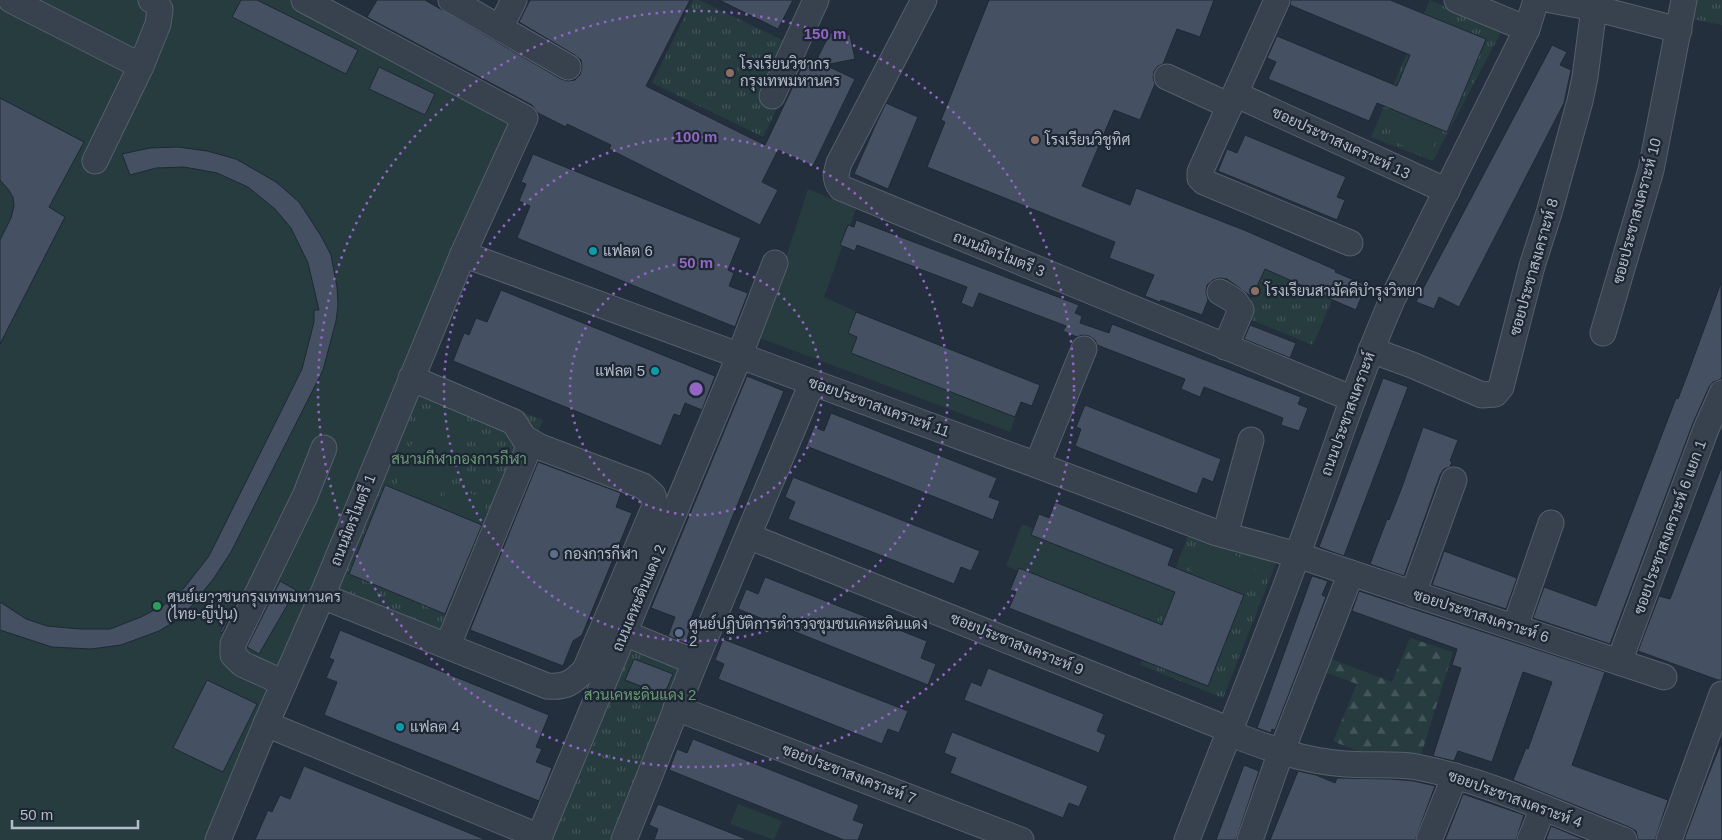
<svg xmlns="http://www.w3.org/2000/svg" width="1722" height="840" viewBox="0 0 1722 840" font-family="Helvetica,Sarabun,sans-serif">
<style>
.grass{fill:url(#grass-tufts)}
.forest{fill:url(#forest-firs)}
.garden{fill:#263c3f}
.building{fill:#455162;stroke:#1f2835}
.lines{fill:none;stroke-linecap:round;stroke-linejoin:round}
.minor-casing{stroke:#565f6c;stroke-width:27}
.minor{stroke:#38414e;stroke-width:25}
.ring{fill:none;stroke:#9266c3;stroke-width:2.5;stroke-dasharray:2.5 5}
.education-dot{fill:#8d6e63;stroke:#1d2633;stroke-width:2}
.culture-dot{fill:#0f9aa8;stroke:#1d2633;stroke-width:2}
.service-dot{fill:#5c6f8a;stroke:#1d2633;stroke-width:2}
.leisure-dot{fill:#2e9e5b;stroke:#1d2633;stroke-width:2}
.labels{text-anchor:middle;stroke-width:4.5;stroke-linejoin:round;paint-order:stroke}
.poi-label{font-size:15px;fill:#b4bcc9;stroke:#1d2633;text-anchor:start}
.street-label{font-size:15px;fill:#b4bcc9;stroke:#1d2633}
.park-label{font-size:15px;fill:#6b9a76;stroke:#1d2633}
.centre{fill:#9266c3;stroke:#1d2633;stroke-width:2.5}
.ring-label{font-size:15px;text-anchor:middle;font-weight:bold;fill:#9266c3;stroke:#1d2633;stroke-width:4.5;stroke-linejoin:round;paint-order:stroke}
</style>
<defs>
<pattern id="grass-tufts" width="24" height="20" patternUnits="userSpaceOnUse" patternTransform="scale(1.25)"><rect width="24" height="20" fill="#263c3f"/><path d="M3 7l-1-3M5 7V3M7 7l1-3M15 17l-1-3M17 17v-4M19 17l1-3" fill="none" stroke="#435659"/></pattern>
<pattern id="forest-firs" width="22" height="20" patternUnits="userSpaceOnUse" patternTransform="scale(1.25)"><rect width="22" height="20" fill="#263c3f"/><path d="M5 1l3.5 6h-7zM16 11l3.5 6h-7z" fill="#435659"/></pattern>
</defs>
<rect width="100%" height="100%" fill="#242f3e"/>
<g class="grass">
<path d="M693,0H699L805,51L763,137L652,83Z"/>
<path d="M1430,0L1501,32L1433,161L1371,137Z"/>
<path d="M1690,0H1722V25L1687,18Z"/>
<path d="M1264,267L1334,295L1313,345L1244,317Z"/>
<path d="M425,376L543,420L443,659L327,611Z"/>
<path d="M1190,530L1276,563L1223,698L1140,665Z"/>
<path d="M627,641L687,666L616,840H546Z"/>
</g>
<path class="forest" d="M1410,638L1453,652L1418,765L1362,753L1333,741L1357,684L1319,670L1323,656L1392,682Z"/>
<g class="garden">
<path d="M0,0H307L535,113L209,840H0Z"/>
<path d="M1397,115L1439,131L1430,156L1387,139Z"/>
<path d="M808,189L856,209L824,297L1026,388L1010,432L760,338Z"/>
<path d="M440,410L468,421L435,509L393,493L421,420L434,425Z"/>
<path d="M448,485L488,500L478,524L439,509Z"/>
<path d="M1022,524L1172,580L1154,626L1006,566Z"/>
<path d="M1201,542L1257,564L1246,592L1190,570Z"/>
<path d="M738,804L782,821L774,840L730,824Z"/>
</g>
<g class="building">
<path d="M241,0H257L358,50L346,74L232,17Z"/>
<path d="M377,0H425L561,79L568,81L575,80L580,75L582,67L581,60L575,55L519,22L530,0H690L646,86L765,145L807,57L816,61L830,33L850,35L855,59L825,65L855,79L813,166L778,150L762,182L778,190L760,225L609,149L611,145L567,124L566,127L538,113L532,105L367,17Z"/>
<path d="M719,0H793L778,29Z"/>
<path d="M989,0H1214L1200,37L1177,29L1163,64L1158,66L1154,71L1153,78L1155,84L1140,120L1114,110L1082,186L1130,205L1136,188L1244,230L1336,270L1335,272L1366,285L1356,310L1328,298V297L1265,269L1252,297L1227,279L1220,278L1213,280L1207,285L1206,292L1208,300L1202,315L1161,300L1160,302L1145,296L1154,275L1109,258L1115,242L927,167L945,122L941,120Z"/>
<path d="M1291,0H1390L1486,39L1447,132L1377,103L1369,121L1268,79L1276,62L1267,58L1277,36L1397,86L1410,55L1290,5Z"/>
<path d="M1552,45L1567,52L1560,65L1571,70L1564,103L1459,307L1439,297L1434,309L1416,302Z"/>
<path d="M379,67L435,94L425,115L369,89Z"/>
<path d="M0,98L84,142L49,207L65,217L0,344V240L11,218L14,206L13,197L8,189L0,180Z"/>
<path d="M886,103L918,117L888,189L854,174L875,126Z"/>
<path d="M1245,135L1346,177L1337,197L1345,200L1337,220L1218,171L1227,149L1237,153Z"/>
<path d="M178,147L207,151L236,159L276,182L299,202L321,236L331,255L337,287L338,305L336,321L323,370L231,552L214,578L189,609L174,622L159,631L121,645L91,649L52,647L0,630V602L26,619L47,626L80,629H110L141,617L164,605L184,588L209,556L302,369L314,322V310H319L308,263L291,228L275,209L248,187L217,173L184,167L156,168L130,175L122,154L150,148Z"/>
<path d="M533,154L741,238L728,270L734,273L729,286L748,293L735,327L517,238L530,206L519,201L526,184L521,182Z"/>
<path d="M856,220L1079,305L1075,313L1082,316L1080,323L1109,333L1112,324L1301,397L1298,404L1308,408L1299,431L1281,425L1283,418L1204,387L1200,397L1181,389L1185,379L1097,345L1095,340L1089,336L1082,335L1077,337L1063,331L1066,326L979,293L973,308L961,303L967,287L857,245L855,251L840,245L848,225L854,227Z"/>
<path d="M1721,283L1722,376L1721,379L1713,382L1709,387L1693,423L1610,644L1533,618L1544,587L1596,606L1676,398L1678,399L1689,370Z"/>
<path d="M501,290L715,376L702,410L685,403L680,416L674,414L661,446L453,361L464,333L469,335L476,318L487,322Z"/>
<path d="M856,312L1040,385L1032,406L1021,402L1015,417L851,353L857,337L848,333Z"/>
<path d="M1250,325L1296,343L1290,358L1244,339Z"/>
<path d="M747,376L784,391L687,628L690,629L686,643L668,636L675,617L651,608Z"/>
<path d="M1383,378L1408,387L1344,556L1319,547Z"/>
<path d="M1085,405L1221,459L1213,482L1203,478L1197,494L1075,446L1081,429L1076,427Z"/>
<path d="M831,413L997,478L989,497L1000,501L993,520L806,446L814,427L824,431Z"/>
<path d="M1423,427L1458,440L1450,461H1452L1450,467L1444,469L1440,475L1404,576L1370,564L1387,519L1389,520L1402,487Z"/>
<path d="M538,462L621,493L616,507L632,513L582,635L573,641L563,666L470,630Z"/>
<path d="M1722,466V680H1718L1638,651L1659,596L1670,599Z"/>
<path d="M793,477L980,551L971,571L961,567L954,584L788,519L795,502L785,497Z"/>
<path d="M385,485L482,525L445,614L349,574Z"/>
<path d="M1055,502L1174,549L1168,565L1244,595L1208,686L1009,608L1016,592L1010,590L1019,568L1162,625L1175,592L1031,535L1039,514L1049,518Z"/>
<path d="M1444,551L1517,578L1506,609L1432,585Z"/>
<path d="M1312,576L1328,581L1322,595L1326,597L1275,730L1272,729L1271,733L1257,728Z"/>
<path d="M765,577L927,641L921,658L936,664L928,685L738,609L746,589L758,594Z"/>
<path d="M280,581L296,590L259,654L247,647Z"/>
<path d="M1359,591L1605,672L1572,765L1668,800L1655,840H1638L1636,831L1629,827L1513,780L1526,748L1528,749L1552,682L1523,672L1492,762L1458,751L1454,761L1433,756L1461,668L1452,665L1457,649L1352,611Z"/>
<path d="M240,597L222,633L220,632Z"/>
<path d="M340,630L549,715L536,747L542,749L536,762L552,768L539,801L324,715L337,682L326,678L334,660L329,658Z"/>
<path d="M723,639L908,711L899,733L888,729L882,744L718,679L724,664L715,660Z"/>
<path d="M634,659L673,674L664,695L625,680Z"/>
<path d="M988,668L1104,714L1097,731L1106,735L1099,753L964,700L971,682L981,686Z"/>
<path d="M207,680L257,704L223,772L173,748Z"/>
<path d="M952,732L1088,786L1079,807L1069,803L1063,818L950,773L956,758L944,753Z"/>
<path d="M693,739L859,805L853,820L864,824L858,840H844L669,770L677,749L687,753Z"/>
<path d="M1721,743L1722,840H1684L1704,786Z"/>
<path d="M1244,765L1259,771L1236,840H1216Z"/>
<path d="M304,766L484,839V840H255L268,810L272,812L280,795L290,799Z"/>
<path d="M1298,771L1316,775L1335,783L1337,778L1390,779L1414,781L1435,786L1415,840H1270Z"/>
<path d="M1463,794L1524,815L1516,840H1445Z"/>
<path d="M658,804L746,839V840H654L658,829L649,825Z"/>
<path d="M1551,826L1585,840H1546Z"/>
</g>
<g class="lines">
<g class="minor-casing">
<g id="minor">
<path d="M11,0L141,66"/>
<path d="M451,0L568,67"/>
<path d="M924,0L839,163C836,173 834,179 841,188L1353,399"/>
<path d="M1277,0L1200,172V178L1204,182L1350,243"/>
<path d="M1457,0L1527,29"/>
<path d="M1551,0L1594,8L1679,30"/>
<path d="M500,28L514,0"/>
<path d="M1167,77L1230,106"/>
<path d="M1235,94L1447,191"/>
<path d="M772,96L816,0"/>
<path d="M95,161L141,66L158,24L160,9L155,2L151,0"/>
<path d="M463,254L1037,465L1217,533L1297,555L1664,677"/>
<path d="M1220,292L1235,301L1241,310L1225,347"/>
<path d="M1603,333L1651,170L1684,0"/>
<path d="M1371,350L1412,365L1482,395L1495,394L1501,387L1532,266L1549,213L1580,101L1585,77L1594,8"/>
<path d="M1037,465L1084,349"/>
<path d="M1225,535L1251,440"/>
<path d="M748,536L1230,730"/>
<path d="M1413,594L1454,480"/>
<path d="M322,596L547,686C566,688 573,682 585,670L655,506L653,495L643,486L540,447L524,438L514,422L411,378"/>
<path d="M1515,627L1551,523"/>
<path d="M624,633L695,662"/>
<path d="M448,645L531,442"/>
<path d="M1619,662L1706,429L1722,393"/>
<path d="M284,683L242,664L233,655V644L305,496L324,448"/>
<path d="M676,708L1021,840"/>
<path d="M266,724L540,837"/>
<path d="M1229,733C1267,748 1304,761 1345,764C1369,766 1394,763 1417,767C1489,781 1556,814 1624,840"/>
<path d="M218,840L266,724L322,596L463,254L525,118L304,0"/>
<path d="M538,840L739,357L775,263"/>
<path d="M624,840L695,662L812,383"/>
<path d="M1187,840C1224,744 1263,649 1298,553C1329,469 1356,383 1392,300L1527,29L1536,0"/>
<path d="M1250,840L1276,766L1351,573"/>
<path d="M1429,840L1455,776"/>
<path d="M1530,840L1543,808"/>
<path d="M1669,840L1722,694"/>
</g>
</g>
<use href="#minor" class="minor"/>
</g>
<g class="ring">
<circle cx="696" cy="389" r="126"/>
<circle cx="696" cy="389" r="252"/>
<circle cx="696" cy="389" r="378"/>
</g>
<g class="education-dot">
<circle cx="730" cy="73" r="5"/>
<circle cx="1035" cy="140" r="5"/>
<circle cx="1255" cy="291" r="5"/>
</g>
<g class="culture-dot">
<circle cx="593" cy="251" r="5"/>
<circle cx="655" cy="371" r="5"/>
<circle cx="400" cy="727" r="5"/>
</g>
<g class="service-dot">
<circle cx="554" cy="554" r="5"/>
<circle cx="679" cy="633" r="5"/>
</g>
<circle class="leisure-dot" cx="157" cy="606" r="5"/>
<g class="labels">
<g class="poi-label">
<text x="740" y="69">โรงเรียนวิชากร<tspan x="740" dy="17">กรุงเทพมหานคร</tspan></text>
<text x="1045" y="145">โรงเรียนวิชูทิศ</text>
<text x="603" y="256">แฟลต 6</text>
<text x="1265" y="296">โรงเรียนสามัคคีบํารุงวิทยา</text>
<text x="645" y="376" text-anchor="end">แฟลต 5</text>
<text x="564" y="559">กองการกีฬา</text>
<text x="167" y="602">ศูนย์เยาวชนกรุงเทพมหานคร<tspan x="167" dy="17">(ไทย-ญี่ปุ่น)</tspan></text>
<text x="689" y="629">ศูนย์ปฏิบัติการตำรวจชุมชนเคหะดินแดง<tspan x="689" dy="17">2</tspan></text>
<text x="410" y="732">แฟลต 4</text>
</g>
<g class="street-label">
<text transform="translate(1341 143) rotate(25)" y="5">ซอยประชาสงเคราะห์ 13</text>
<text transform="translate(1637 211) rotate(-75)" y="5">ซอยประชาสงเคราะห์ 10</text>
<text transform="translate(999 254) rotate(22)" y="5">ถนนมิตรไมตรี 3</text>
<text transform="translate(1534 267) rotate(-74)" y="5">ซอยประชาสงเคราะห์ 8</text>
<text transform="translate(879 407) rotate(20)" y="5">ซอยประชาสงเคราะห์ 11</text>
<text transform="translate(1348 414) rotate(-70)" y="5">ถนนประชาสงเคราะห์</text>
<text transform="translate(353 520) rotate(-68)" y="5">ถนนมิตรไมตรี 1</text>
<text transform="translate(1670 527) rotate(-70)" y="5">ซอยประชาสงเคราะห์ 6 แยก 1</text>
<text transform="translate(639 598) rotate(-67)" y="5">ถนนเคหะดินแดง 2</text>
<text transform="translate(1481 616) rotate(18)" y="5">ซอยประชาสงเคราะห์ 6</text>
<text transform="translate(1017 644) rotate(22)" y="5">ซอยประชาสงเคราะห์ 9</text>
<text transform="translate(849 774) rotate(21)" y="5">ซอยประชาสงเคราะห์ 7</text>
<text transform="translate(1515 799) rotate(20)" y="5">ซอยประชาสงเคราะห์ 4</text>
</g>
<g class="park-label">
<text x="459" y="464">สนามกีฬากองการกีฬา</text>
<text x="640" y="700">สวนเคหะดินแดง 2</text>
</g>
</g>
<circle cx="696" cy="389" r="8" class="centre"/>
<g class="ring-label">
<text x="825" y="39">150 m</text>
<text x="696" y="142">100 m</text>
<text x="696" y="268">50 m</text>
</g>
<path d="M12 820v8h126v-8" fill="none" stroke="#b4bcc9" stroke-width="2.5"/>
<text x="20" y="820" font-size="15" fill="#b4bcc9" stroke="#1d2633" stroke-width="4" paint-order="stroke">50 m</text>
</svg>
